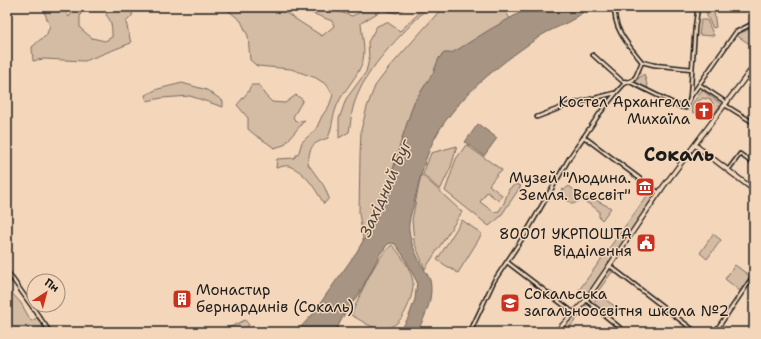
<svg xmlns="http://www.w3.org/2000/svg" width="761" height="339" viewBox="0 0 761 339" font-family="'Shantell Sans',sans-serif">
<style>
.green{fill:#d4bba4;stroke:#786c60}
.water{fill:#a79482;stroke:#6f6459}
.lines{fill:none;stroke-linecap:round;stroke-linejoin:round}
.minor-casing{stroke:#1c1c1c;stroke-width:5.5}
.tertiary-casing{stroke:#1c1c1c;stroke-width:6}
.minor{stroke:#f4d7bb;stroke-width:2.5}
.tertiary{stroke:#f4d7bb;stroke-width:3.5}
.labels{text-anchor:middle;stroke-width:3;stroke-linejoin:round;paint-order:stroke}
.poi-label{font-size:15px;fill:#1c1c1c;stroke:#f4d7bb;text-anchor:end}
.water-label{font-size:16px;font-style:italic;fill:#4d4640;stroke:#f4d7bb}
.district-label{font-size:19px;font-weight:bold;fill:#1c1c1c;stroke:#f4d7bb}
</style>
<rect width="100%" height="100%" fill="#f4d7bb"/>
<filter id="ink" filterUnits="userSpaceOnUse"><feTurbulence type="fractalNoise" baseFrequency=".025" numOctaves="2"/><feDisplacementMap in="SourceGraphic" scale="8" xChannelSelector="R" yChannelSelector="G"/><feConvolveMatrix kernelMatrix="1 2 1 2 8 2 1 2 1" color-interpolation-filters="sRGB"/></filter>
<g filter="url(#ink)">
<g class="green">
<path d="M42,7H63L69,17L76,7H82L80,17V28L92,38L105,41L112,37C112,28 112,21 106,15L108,11L123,9V7H133L132,16L126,22L131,43L85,61L43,59L33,61L32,47L41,39L46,36L50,26Z"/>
<path d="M224,7H280L286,13L322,36L334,26L332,21L309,12V8L312,7L334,10L352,16L371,7H407L397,13L382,10L361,23C362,36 367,54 361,66C354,82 340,94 335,111C332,120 332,129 328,138C311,144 310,146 308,164L324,186L329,198L324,204C316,190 306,172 289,166C286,165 280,167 276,168L277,159L294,158L299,152L302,142L316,129L322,116L329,106L333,95L327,85L316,78L291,69L257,66L250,60L248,36L241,21Z"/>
<path d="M422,7H428C400,37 367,65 354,104C351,113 351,123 349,132L339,138V119L346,99L366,72L369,59L368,42L377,26L387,22L400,31L417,15Z"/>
<path d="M443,7H498L505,11L511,20L386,206L364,245L359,213L360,156L361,130L367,107L375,86L388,69Z"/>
<path d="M706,7H720L714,12L716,27L713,28L707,16Z"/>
<path d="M701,20H707L714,36L699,35Z"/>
<path d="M754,27V31L752,33L753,34L750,36L752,37L753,39L748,43L736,35Z"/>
<path d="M644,74L648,88L646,89L634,82Z"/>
<path d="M182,83L207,90L223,101V107L190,96L162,98L147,101L145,95L158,89Z"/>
<path d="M251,85H259L265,95L272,102L285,103L296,95L303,100L293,117L296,122L305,120L284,145L274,148C266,141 256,137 248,129V118L237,105L248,92Z"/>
<path d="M702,90L721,104L714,114L711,112L713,108L711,107L713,103L709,98H707L706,99L703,98L697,102L696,105L698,108L695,113H693L691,106Z"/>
<path d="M466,145L502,170L501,172H499L489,185L502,195L499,201L487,192L480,202L494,212L499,211L504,203L509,189L516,184L521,186L500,217L489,226L445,191L456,159Z"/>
<path d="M457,146L451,167L440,190L423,174L431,153Z"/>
<path d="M421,174L462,212L425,269L414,242L412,220Z"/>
<path d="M569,186L580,195L587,199L592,198L611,208L602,220L599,217V211L591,205L581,200L573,204L559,195L562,189L564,190Z"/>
<path d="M652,189L657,193L655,196H653L652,200L646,209H644L643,210L644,212L617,252L610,247Z"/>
<path d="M462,220L482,234L458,273L437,260Z"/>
<path d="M713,234L721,240L707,259L700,253Z"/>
<path d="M392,245C400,253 414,273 413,285C413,296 404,320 394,325C389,328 381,329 376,328C368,326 359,319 351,315C360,296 375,257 392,245Z"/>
<path d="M608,250L615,255L587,295L579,290Z"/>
<path d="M735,265L750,276L740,291L725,279Z"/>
<path d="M609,270L612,272L591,301L589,299Z"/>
<path d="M7,288L21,303L31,321L37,318L47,332H27L29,326L26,332H7Z"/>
<path d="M599,295L616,307L609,316L593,303Z"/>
<path d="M584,304L587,306L566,332H558Z"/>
<path d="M245,320L249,325L242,332H220Z"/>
</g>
<g class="water">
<path d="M530,7H588C577,21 557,26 542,35C504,61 465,90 440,129C426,151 420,178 414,203C412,211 408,221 409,230C410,241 416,254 421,264C424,269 428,275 430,280C434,298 425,317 417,332H400L409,316L415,299L417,282L403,255L395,244L392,243L388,244L380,254L359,294L345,313L335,332H296L313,314L328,292L356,253L373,224L384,201L402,138L414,102L433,73L439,58L444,53H451L457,50L489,30Z"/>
<path d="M478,124L497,138L484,156L465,142Z"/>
</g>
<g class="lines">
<g class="minor-casing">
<g id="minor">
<path d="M615,7C612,28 630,47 642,62L654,65L692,69"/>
<path d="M593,55L622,81L630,82L681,107L686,108L691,96L736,32L754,23"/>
<path d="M700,85L727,103"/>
<path d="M690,99L695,28L698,7"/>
<path d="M725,105L754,123"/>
<path d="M537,117L568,105L615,93"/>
<path d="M584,137L659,193"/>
<path d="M728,170L740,154L754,164"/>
<path d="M507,262L574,313"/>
<path d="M610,266L696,332"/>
<path d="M7,271L50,332"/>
<path d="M586,300L625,332"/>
<path d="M470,332L494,281L526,233L570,157L600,113L616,93L624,84L633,80L636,76L642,62"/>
<path d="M715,332L754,275"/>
</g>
</g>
<g class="tertiary-casing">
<g id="tertiary">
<path d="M695,145L754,190"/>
<path d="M556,332L586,300L663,187L754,66"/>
</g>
</g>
<use href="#minor" class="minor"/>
<use href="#tertiary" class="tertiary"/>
</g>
</g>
<defs>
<g id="church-square" transform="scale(1)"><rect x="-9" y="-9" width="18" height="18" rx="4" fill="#c8321e" stroke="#f4d7bb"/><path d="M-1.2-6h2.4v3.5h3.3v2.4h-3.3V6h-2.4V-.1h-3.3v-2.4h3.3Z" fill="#fff"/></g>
<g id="museum-square" transform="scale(1)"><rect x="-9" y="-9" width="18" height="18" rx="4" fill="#c8321e" stroke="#f4d7bb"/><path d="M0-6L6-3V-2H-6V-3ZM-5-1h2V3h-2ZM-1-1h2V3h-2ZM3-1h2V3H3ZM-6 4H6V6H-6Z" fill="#fff"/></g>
<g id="civic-square" transform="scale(1)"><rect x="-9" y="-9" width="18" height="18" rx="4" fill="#c8321e" stroke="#f4d7bb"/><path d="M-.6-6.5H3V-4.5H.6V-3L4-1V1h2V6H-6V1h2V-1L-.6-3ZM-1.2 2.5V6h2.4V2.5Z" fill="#fff"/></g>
<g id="building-square" transform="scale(1)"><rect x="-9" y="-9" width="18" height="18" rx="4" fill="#c8321e" stroke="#f4d7bb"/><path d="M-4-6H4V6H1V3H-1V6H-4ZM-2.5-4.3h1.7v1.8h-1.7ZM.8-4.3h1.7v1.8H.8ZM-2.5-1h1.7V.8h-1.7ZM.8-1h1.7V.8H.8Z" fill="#fff"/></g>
<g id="school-square" transform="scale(1)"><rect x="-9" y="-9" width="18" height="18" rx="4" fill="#c8321e" stroke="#f4d7bb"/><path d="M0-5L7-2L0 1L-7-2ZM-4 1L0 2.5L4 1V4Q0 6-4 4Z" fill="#fff"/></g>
</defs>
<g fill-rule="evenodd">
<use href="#church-square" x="704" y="111"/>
<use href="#museum-square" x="645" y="187"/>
<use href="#civic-square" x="646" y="243"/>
<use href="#building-square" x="182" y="299"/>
<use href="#school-square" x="510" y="303"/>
</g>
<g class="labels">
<g class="poi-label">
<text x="690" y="107">Костел Архангела<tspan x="690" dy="17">Михаїла</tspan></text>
<text x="631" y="183">Музей "Людина.<tspan x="631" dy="17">Земля. Всесвіт"</tspan></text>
<text x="632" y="239">80001 УКРПОШТА<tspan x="632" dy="17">Відділення</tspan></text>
<text x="196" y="295" text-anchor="start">Монастир<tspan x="196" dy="17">бернардинів (Сокаль)</tspan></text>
<text x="524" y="299" text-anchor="start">Сокальська<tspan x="524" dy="17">загальноосвітня школа №2</tspan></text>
</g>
<g class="water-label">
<text transform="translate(385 188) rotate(-66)" y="6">Західний Буг</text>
</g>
<g class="district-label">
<text x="679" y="161">Сокаль</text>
</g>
</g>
<rect width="761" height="339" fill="none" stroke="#f4d7bb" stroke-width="24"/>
<rect x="12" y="12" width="737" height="315" fill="none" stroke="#1c1c1c" stroke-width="1.5" filter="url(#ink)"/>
<g transform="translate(46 293) rotate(36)"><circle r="19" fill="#f4d7bb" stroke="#9e8c7b"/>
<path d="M0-3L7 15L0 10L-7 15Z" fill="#c8321e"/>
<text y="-6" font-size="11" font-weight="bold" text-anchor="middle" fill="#1c1c1c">Пн</text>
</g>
</svg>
